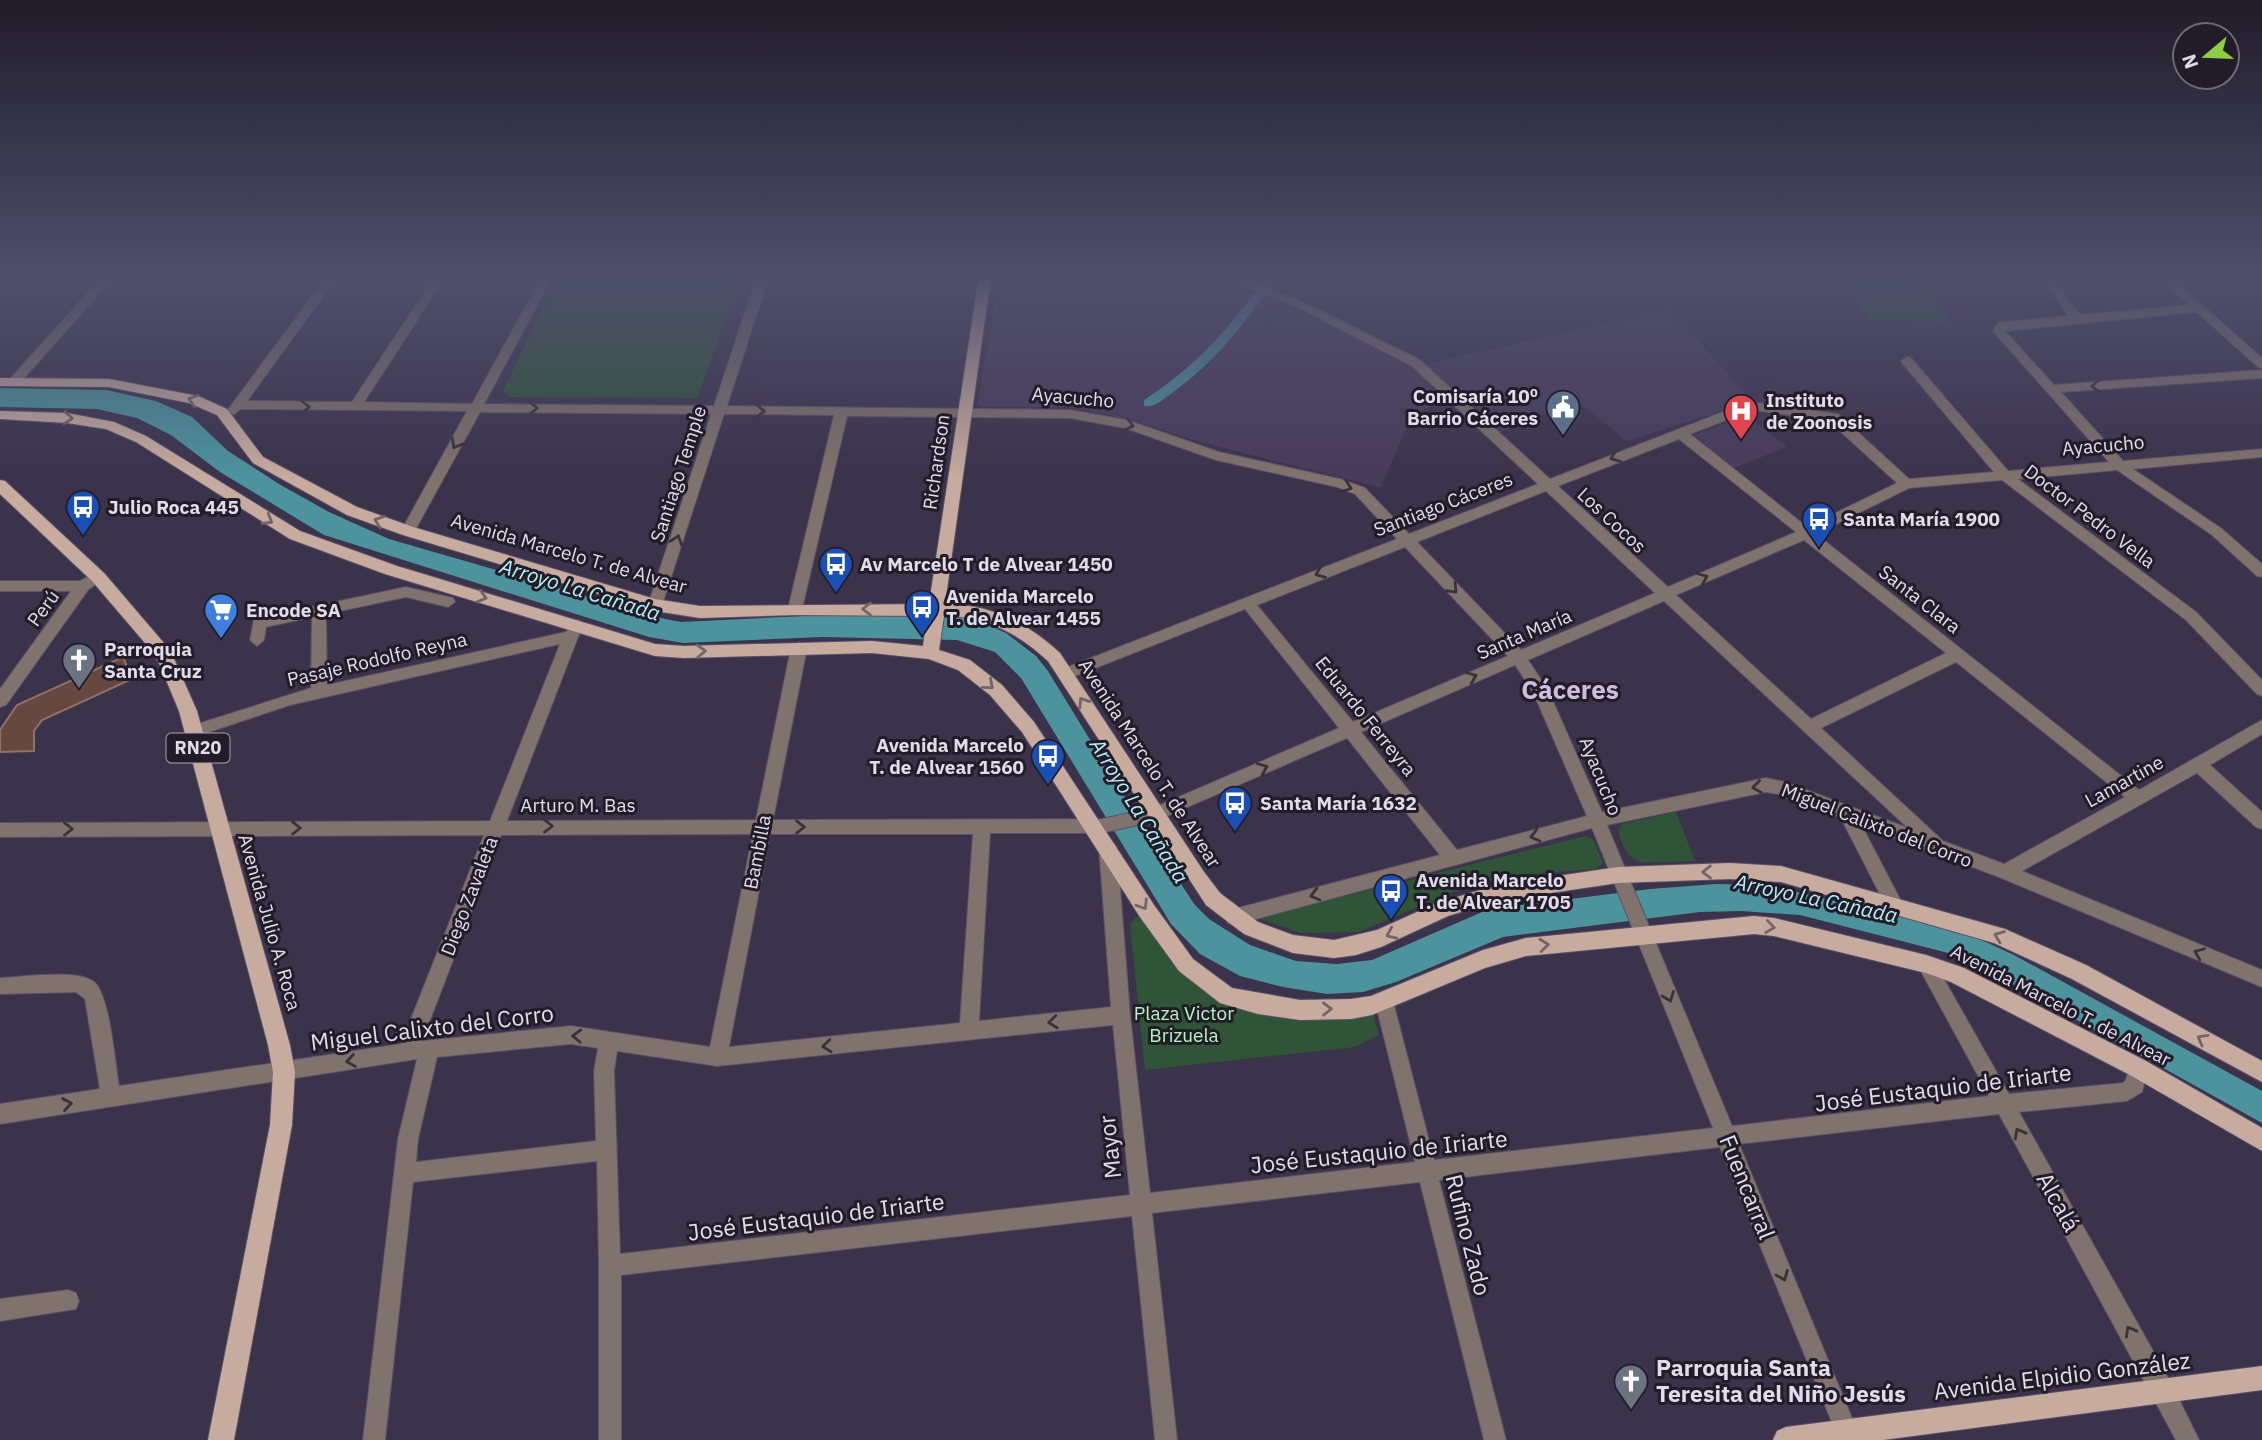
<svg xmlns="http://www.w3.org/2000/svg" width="2262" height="1440" viewBox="0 0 2262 1440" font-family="'IBM Plex Sans',sans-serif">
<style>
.built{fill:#473b5a}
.green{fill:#2f5437}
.water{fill:#4c939e}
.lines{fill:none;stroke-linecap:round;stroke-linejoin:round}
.canal{fill:#4c939e;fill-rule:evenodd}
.building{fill:#664840;stroke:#917067;stroke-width:2}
.minor-casing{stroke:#595168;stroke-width:2}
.major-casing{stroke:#595168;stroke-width:2}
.minor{fill:#80726c;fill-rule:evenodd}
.major{fill:#c8ab9f;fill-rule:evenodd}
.oneway{stroke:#393239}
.oneway2{stroke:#746464}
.labels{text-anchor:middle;stroke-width:6;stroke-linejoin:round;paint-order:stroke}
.shield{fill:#211c28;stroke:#a7a2b1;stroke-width:2}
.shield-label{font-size:18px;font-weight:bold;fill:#e1dcec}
.poi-label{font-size:19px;font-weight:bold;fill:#e1dcec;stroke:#211c28;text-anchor:start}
.street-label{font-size:19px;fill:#e1dcec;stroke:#211c28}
.park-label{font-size:19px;fill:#b2f7bf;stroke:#211c28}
.water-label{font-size:21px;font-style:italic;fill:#b4f0f9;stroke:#211c28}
.near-street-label{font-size:23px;fill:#e1dcec;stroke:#211c28}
.near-poi-label{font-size:23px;font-weight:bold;fill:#e1dcec;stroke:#211c28;text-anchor:start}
.district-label{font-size:26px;font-weight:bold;fill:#cac0de;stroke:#211c28}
</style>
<rect width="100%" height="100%" fill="#3b324b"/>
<g class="built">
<path d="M998,284L1159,285L1267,294L1410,365L1445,400L1418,413L1401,408L1399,412L1411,416L1381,488L1197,441L1127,419L1073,407H982L978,404Z"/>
<path d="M1669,309L1753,401L1627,441L1577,401L1500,432L1422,365Z"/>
<path d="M1747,415L1787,447L1734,468L1694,435Z"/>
</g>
<g class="green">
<path d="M1842,276H1920L1950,321L1868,320Z"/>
<path d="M569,279L731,280L738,287L697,398L511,397L503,391L554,286Z"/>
<path d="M1676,812L1695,861L1644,863C1628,860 1622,845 1618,831L1622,824Z"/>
<path d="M1585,836L1593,839L1603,863L1595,869L1533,874L1490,881L1455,891L1359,932L1300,933L1257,918Z"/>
<path d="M1136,917L1146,918L1220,999L1373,1014L1379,1035L1355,1047L1145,1070L1130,925Z"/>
</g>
<path class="water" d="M0,388L106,390L156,401L192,417L228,451L279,484L329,512L389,539L665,619L681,622L824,615L950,616L977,620L1006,633L1036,656L1048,671L1147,833L1195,905L1209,919L1250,945L1296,961L1337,964L1372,960L1489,909L1650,889L1716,884L1757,885L1793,891L1962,931L2014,955L2262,1091V1123L1978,965L1956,955L1800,915L1741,911L1700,912L1503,937L1396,982L1363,992L1327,994L1283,987L1240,976L1200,954L1171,924L1021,678L995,652L957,640L823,637L683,643L649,637L324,535L220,472L171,435L137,418L97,409L0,407Z"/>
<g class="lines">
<path class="canal" d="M1268,276H1279C1247,320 1217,361 1172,393C1164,399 1154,408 1144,406V400C1202,362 1226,330 1268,276Z"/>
</g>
<path class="building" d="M123,657L132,679L42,720L34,731V751L0,752V730L17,705Z"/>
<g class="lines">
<g class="minor-casing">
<g id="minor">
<path d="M103,276H115L17,386H9V380Z"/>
<path d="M327,276H338L247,401L352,402L435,276H446L364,402L472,404L542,276H553L484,404L714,406L757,276H769L727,406L1070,410L1127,420L1219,452L1340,479L1365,488L1409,534L1538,484L1412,366L1301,309L1238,284L1212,276L1245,279L1309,305L1420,360L1550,479L1741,405L1761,403L1838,414L1909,479L1994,472L1903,364L1901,361L1907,357L1911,358L2008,471L2109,462L1993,331L1998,323L2002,322L2069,316L2040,276H2051L2080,315L2189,305L2163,281L2162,276H2174V280L2262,358V368L2258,367L2197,312L2005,331L2054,385L2262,370V378L2061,392L2123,461L2262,449V457L2133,469L2222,529L2262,564V577L2257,576L2212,535L2117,470L2018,479L2196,612L2262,680V696L2257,694L2186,620L2002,480L1909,488L1816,534L2139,790L2262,720V734L2210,765L2262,812V829L2256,827L2197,773L2022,871L2262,970V987L1999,877L1862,826L1903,905L1900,910L1894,913L1888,910L1841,818L1778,794L1766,792L1607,825L1732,1126L1989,1096L1917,964L1920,958L1926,956L1932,958L2009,1094L2123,1083L2126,1080L2131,1061L2138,1059L2145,1061L2148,1068L2142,1092L2127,1101L2019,1112L2171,1383L2199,1440H2176L1999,1114L1739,1144L1861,1440H1839L1720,1147L1439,1180L1506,1440H1484L1420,1182L1152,1213L1177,1440H1155L1132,1216L621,1275V1440H599V1266L597,1161L413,1182L385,1440H363L398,1139L417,1059L0,1124V1104L100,1089L85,999L76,992L0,994V978C22,977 75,969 93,981C110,993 115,1064 119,1086L401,1044L484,835L0,837V823L490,821L560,644L290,705L194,737L188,735L186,731L188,727L311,688L312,617L266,627L264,640L257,646L250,640L254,619L406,587L453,598L455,602L448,607L406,597L326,614L327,685L566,632L573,621L578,620L585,625L578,637L507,821L756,820L791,648L799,642L807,648L773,820L1102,819L1153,808L1339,728L1245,609L1070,678H1060L1057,674L1060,670L1397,539L1355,494L1337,487L1216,460L1125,428L1070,418L847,416L802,609L795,614L788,609L834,415L724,414L662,605L655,610L648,605L711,414L480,412L413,534H403L401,531L467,411L241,409L233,415L227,411ZM1761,411L1829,421L1897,483L1807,527L1690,434L1747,412ZM1679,439L1796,532L1668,587L1558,486ZM1546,491L1655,593L1521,650L1417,542ZM1804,540L1946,653L1811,719L1676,595ZM1405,547L1508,656L1353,722L1257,605ZM1664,601L1908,828L1785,782L1766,778L1602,812L1548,690L1528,660ZM1956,662L2125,797L2004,864L1943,841L1821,728ZM1515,665L1533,692L1587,816L1457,850L1361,732ZM1347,738L1440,855L1234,909L1228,911L1225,917L1228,923L1234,925L1592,828L1713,1128L1434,1160L1393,1001L1391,995L1384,992L1377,995L1375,1001L1415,1162L1150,1193L1130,1015L1117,848L1114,843L1108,841L1102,843L1099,848L1111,1007L979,1021L990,833H1102L1155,821ZM753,834L710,1047L571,1026L422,1041L501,835ZM770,834H973L960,1023L729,1047ZM1113,1025L1130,1195L620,1254L614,1071L617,1051L717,1066ZM571,1044L598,1048L594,1071L596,1141L416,1162L418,1139L437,1057Z"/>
<path d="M98,572L103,573L105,577L88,590L6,705L0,707V689L71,591H0V581H80Z"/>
<path d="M68,1290L76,1293L79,1301L76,1309L0,1321V1299Z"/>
</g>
</g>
<g class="major-casing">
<g id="major">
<path d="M979,276H991L945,604C990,604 1028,623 1060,653L1204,872L1220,893L1258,922L1293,935L1334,940L1377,930L1437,903L1497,885L1618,867L1730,863L1781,866L2005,929L2086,965L2262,1061V1082L2072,979L1994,943L1781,882L1730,879L1618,883L1497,901L1448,916L1381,947L1356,955L1334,958L1293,953L1244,934L1206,905L1048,661C1018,633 985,616 944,616L939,650L970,660L1002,685L1034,722L1154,905L1193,959L1232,988L1300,1000L1351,999L1371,996L1483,950L1526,938L1754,916L1774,918L1926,955L1964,968L2146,1061L2262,1128V1151L2130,1075L1951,982L1926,973L1774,936L1754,934L1526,956L1485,968L1372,1015L1351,1019L1300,1020L1258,1014L1220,1003L1179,971L1140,917L1022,732L990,695L958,670L929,659L872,653L684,658L655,656L385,574L290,539L136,442L106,429L67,423L0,419V411L67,413L114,422L146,436L300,531L397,566L655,644L684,646L872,641L923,646L927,616L795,615L700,618L655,611L403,535L347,515L253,463L217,415L189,403L109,387L0,386V378L109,379L198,396L227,409L263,457L357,507L413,527L655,599L700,606L929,604Z"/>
<path d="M0,480L5,481L104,573L163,642L175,661L197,711L290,1045L295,1072L292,1125L234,1440H208L270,1125L273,1072L268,1045L179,711L159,663L151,650L92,581L0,494Z"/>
<path d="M2262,1366V1390L1883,1440H1773L1777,1431L1786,1427Z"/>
</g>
</g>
<use href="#minor" class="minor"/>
<use href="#major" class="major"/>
</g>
<defs><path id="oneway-chevron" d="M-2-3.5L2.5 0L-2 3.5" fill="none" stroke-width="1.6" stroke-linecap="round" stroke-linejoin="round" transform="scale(1.75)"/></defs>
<g class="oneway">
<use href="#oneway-chevron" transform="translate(2096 386) rotate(176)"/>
<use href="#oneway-chevron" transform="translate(305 407)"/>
<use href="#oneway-chevron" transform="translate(533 408) rotate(1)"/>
<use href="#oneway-chevron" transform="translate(760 411) rotate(1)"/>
<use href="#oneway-chevron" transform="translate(1129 425) rotate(15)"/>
<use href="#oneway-chevron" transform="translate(456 444) rotate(119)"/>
<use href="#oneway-chevron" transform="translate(1615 457) rotate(159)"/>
<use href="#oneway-chevron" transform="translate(1347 487) rotate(20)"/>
<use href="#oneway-chevron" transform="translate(677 540) rotate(-72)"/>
<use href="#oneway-chevron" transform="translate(1320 573) rotate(158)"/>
<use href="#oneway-chevron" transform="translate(1703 578) rotate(-23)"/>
<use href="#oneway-chevron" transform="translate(1453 589) rotate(47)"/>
<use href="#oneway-chevron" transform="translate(1472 677) rotate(-23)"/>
<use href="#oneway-chevron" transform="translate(1263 768) rotate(-23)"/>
<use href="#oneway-chevron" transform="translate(1757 787) rotate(172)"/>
<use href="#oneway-chevron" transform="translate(548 826)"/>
<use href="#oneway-chevron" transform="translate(800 827)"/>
<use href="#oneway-chevron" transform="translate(296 828)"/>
<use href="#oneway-chevron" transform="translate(68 829)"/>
<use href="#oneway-chevron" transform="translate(1535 836) rotate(166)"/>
<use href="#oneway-chevron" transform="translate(1315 895) rotate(165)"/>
<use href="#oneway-chevron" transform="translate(2199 953) rotate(-157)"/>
<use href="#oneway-chevron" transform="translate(1669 997) rotate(68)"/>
<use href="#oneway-chevron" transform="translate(1053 1022) rotate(174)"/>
<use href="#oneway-chevron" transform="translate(577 1036) rotate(-178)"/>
<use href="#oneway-chevron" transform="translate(827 1046) rotate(174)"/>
<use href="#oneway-chevron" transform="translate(351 1061) rotate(170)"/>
<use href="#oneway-chevron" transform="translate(67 1104) rotate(-9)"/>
<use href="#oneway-chevron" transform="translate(2019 1133) rotate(-119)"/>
<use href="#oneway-chevron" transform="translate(1783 1276) rotate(68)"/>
<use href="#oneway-chevron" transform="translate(2130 1331) rotate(-119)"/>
</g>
<g class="oneway2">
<use href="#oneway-chevron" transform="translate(193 400) rotate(-163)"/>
<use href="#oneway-chevron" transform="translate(68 418) rotate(4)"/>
<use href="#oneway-chevron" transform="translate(268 520) rotate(31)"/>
<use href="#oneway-chevron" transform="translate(379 521) rotate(-161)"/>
<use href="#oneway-chevron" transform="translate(482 597) rotate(16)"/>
<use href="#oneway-chevron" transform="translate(867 609) rotate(-180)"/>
<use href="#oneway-chevron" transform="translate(701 651) rotate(-2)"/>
<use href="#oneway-chevron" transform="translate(989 685) rotate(41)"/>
<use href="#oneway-chevron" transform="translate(1083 702) rotate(-123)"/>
<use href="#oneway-chevron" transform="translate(1707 872) rotate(179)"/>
<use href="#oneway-chevron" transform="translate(1143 905) rotate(58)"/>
<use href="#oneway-chevron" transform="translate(1770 927) rotate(8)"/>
<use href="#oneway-chevron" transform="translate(1391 934) rotate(156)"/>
<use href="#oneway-chevron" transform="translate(1999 936) rotate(-159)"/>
<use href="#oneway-chevron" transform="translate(1544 945) rotate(-6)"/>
<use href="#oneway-chevron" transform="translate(1327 1009) rotate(-1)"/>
<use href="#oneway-chevron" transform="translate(2202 1039) rotate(-151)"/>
</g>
<linearGradient id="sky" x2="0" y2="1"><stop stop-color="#201c29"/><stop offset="0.58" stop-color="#4f4f6c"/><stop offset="1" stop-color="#4f4f6c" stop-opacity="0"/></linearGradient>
<rect width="2262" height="478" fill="url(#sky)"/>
<defs>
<g id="civic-pin" transform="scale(1.75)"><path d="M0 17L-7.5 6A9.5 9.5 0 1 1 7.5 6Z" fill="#5c6f8a" stroke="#211c28"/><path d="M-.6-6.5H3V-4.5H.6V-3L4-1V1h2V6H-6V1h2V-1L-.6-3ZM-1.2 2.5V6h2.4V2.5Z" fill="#fff"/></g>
<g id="hospital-pin" transform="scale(1.75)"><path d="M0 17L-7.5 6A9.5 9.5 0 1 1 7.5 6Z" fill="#e0444e" stroke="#211c28"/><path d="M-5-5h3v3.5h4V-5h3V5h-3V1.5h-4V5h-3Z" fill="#fff"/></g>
<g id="bus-pin" transform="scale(1.75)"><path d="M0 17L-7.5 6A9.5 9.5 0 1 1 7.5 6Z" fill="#1a4fb4" stroke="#211c28"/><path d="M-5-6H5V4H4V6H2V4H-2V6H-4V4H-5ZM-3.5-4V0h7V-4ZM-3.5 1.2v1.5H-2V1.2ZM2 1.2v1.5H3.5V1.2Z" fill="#fff"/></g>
<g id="supermarket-pin" transform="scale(1.75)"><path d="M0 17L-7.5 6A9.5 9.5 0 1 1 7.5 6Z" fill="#3f7fe0" stroke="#211c28"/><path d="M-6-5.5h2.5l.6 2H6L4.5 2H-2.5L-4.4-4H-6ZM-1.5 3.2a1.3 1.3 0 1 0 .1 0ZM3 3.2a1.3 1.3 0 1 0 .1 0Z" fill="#fff"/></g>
<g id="church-pin" transform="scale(1.75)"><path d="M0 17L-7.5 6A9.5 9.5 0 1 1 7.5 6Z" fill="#6b7280" stroke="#211c28"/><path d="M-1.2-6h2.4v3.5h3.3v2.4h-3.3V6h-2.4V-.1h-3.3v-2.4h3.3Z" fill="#fff"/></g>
</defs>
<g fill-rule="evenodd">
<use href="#civic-pin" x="1563" y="407"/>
<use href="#hospital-pin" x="1741" y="411"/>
<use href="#bus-pin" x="83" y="507"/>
<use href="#bus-pin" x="1819" y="519"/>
<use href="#bus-pin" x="836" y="564"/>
<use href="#bus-pin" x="922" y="607"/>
<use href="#supermarket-pin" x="221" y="610"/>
<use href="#church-pin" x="79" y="660"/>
<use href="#bus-pin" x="1048" y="756"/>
<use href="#bus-pin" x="1235" y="803"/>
<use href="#bus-pin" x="1391" y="891"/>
<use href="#church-pin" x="1631" y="1381"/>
</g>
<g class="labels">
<rect class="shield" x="166.5" y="733.5" width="63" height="29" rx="5"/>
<g class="shield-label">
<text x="198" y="754">RN20</text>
</g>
<g class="poi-label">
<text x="1538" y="403" text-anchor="end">Comisaría 10º<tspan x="1538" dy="22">Barrio Cáceres</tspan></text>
<text x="1766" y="407">Instituto<tspan x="1766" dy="22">de Zoonosis</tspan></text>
<text x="108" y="514">Julio Roca 445</text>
<text x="1843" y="526">Santa María 1900</text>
<text x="860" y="571">Av Marcelo T de Alvear 1450</text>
<text x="946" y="603">Avenida Marcelo<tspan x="946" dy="22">T. de Alvear 1455</tspan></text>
<text x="246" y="617">Encode SA</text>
<text x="104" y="656">Parroquia<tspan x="104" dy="22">Santa Cruz</tspan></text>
<text x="1024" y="752" text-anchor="end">Avenida Marcelo<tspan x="1024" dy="22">T. de Alvear 1560</tspan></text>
<text x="1260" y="810">Santa María 1632</text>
<text x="1416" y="887">Avenida Marcelo<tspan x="1416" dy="22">T. de Alvear 1705</tspan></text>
</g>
<g class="street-label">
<text transform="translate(1073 397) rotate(5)" y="7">Ayacucho</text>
<text transform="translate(2103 445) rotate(-5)" y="7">Ayacucho</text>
<text transform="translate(936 462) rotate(-82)" y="7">Richardson</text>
<text transform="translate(678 474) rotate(-72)" y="7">Santiago Temple</text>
<text transform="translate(1443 504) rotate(-21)" y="7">Santiago Cáceres</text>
<text transform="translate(2090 516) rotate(37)" y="7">Doctor Pedro Vella</text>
<text transform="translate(1612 520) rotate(43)" y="7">Los Cocos</text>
<text transform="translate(569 553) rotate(16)" y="7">Avenida Marcelo T. de Alvear</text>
<text transform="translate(1920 599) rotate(38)" y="7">Santa Clara</text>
<text transform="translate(43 608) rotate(-54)" y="7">Perú</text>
<text transform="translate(1524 634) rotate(-23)" y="7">Santa María</text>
<text transform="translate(377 659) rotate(-13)" y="7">Pasaje Rodolfo Reyna</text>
<text transform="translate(1366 716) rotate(51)" y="7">Eduardo Ferreyra</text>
<text transform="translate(1150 763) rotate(57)" y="7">Avenida Marcelo T. de Alvear</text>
<text transform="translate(1601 776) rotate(68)" y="7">Ayacucho</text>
<text transform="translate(2124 781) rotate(-29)" y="7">Lamartine</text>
<text x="578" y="812">Arturo M. Bas</text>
<text transform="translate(1877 825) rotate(21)" y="7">Miguel Calixto del Corro</text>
<text transform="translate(757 852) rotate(-79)" y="7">Bambilla</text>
<text transform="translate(469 896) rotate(-69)" y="7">Diego Zavaleta</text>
<text transform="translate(270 922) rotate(74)" y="7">Avenida Julio A. Roca</text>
<text transform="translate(2061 1005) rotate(27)" y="7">Avenida Marcelo T. de Alvear</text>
</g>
<g class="park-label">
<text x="1184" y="1020">Plaza Victor<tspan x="1184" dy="22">Brizuela</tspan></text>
</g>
<g class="water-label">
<text transform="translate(580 590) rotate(17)" y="7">Arroyo La Cañada</text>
<text transform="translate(1139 811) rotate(58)" y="7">Arroyo La Cañada</text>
<text transform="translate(1816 899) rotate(12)" y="7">Arroyo La Cañada</text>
</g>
<g class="near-street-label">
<text transform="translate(432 1028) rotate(-7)" y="8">Miguel Calixto del Corro</text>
<text transform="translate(1943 1088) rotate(-7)" y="8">José Eustaquio de Iriarte</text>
<text transform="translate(1110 1147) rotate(-96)" y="8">Mayor</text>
<text transform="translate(1379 1152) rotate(-6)" y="8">José Eustaquio de Iriarte</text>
<text transform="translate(1747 1187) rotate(68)" y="8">Fuencarral</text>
<text transform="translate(2058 1202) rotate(61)" y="8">Alcalá</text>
<text transform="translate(816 1217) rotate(-7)" y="8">José Eustaquio de Iriarte</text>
<text transform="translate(1468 1235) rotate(76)" y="8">Rufino Zado</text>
<text transform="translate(2062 1376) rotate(-7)" y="8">Avenida Elpidio González</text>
</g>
<g class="near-poi-label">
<text x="1656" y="1376">Parroquia Santa<tspan x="1656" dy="26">Teresita del Niño Jesús</tspan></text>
</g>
<g class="district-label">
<text x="1570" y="699">Cáceres</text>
</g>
</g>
<g transform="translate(2206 56) rotate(251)"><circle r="33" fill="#211c28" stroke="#6e6976" stroke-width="2"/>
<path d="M0-5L12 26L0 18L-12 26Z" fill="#8ecd43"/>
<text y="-10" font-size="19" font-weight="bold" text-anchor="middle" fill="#e1dcec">N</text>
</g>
</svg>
